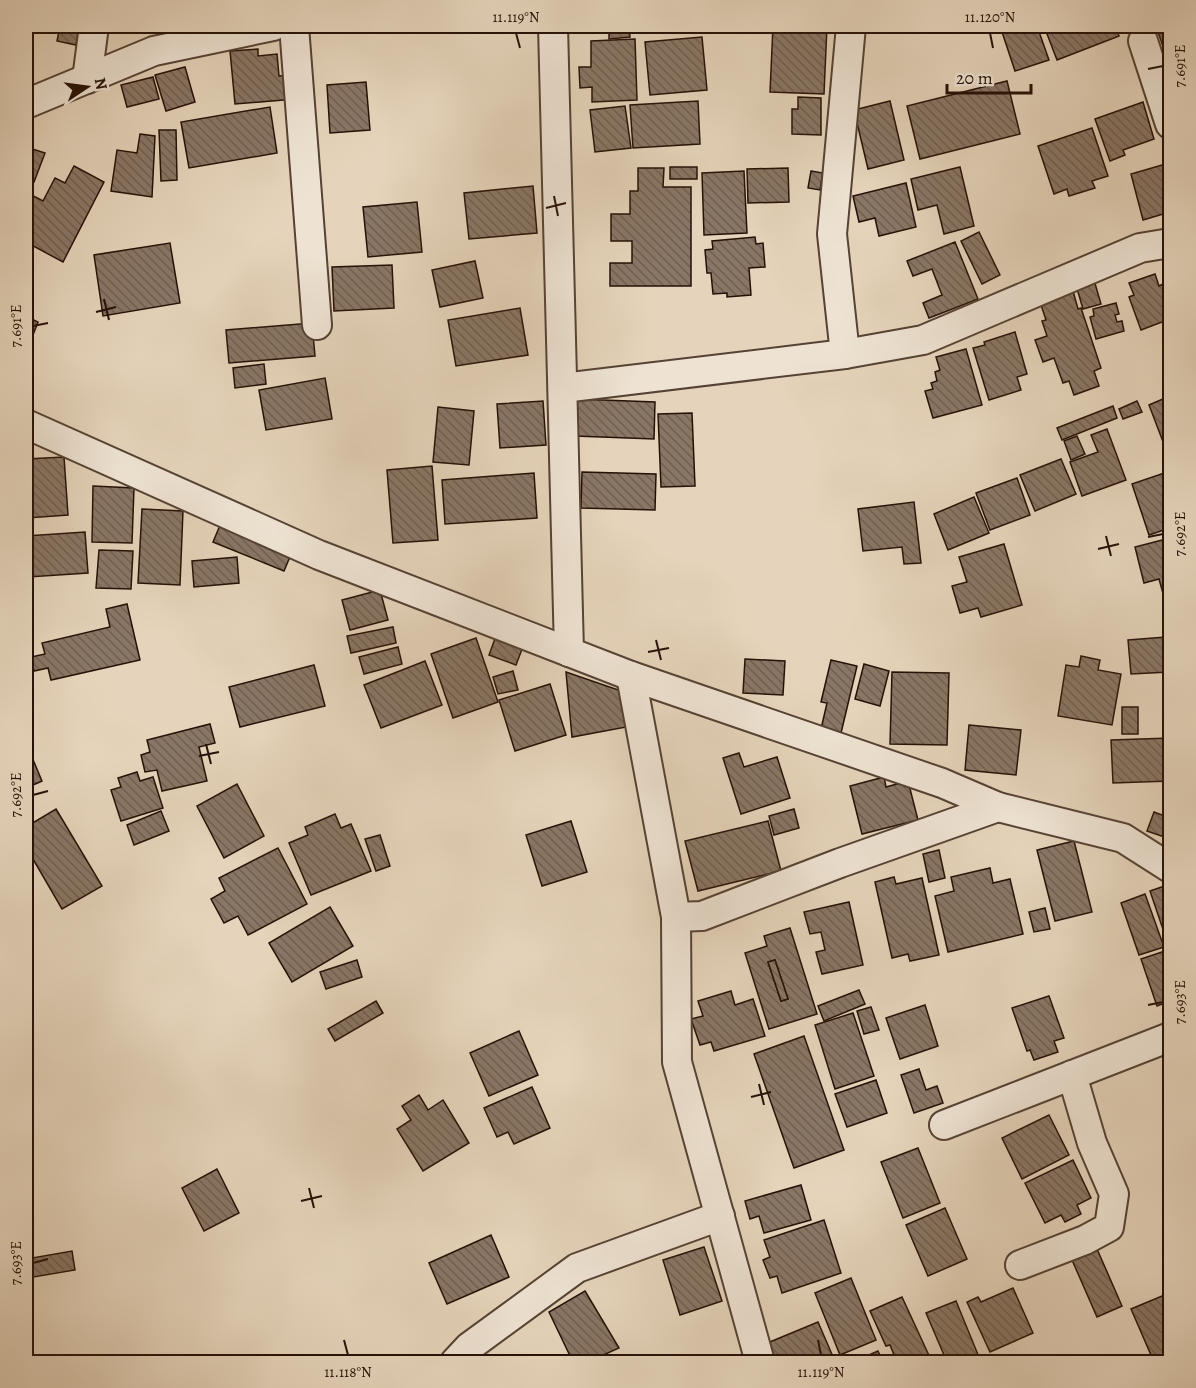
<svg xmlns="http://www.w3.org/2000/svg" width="1196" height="1388" viewBox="0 0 1196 1388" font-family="Alegreya,serif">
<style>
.building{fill:url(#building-back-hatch);stroke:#261107;stroke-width:1.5;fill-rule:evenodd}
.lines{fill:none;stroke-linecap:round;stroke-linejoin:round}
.minor-casing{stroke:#564234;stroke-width:32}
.minor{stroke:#eee3d3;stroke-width:28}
.ticks{fill:none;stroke:#261107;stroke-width:2}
.neatline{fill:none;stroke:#261107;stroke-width:2}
.ticks-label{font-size:15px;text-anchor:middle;fill:#261107}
</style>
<defs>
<pattern id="building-back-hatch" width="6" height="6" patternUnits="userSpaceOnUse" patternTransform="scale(1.5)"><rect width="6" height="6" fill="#897665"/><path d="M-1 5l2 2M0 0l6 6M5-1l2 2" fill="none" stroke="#705f51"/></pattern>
</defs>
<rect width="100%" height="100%" fill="#e5d4bb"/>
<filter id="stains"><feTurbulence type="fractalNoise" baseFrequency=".00333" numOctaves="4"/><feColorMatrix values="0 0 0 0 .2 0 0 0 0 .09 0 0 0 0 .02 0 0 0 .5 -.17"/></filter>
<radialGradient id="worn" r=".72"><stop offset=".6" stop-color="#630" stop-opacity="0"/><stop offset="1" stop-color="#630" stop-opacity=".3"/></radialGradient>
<g class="building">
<path d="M60,26H79L76,45L57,41Z"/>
<path d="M629,26L630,37L609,39V27Z"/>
<path d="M773,26H827L824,94L770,92Z"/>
<path d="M1000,26H1037L1049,60L1015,71Z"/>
<path d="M1044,26H1115L1119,36L1057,60Z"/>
<path d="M1156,26H1170V60L1168,61Z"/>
<path d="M702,37L707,90L650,95L645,42Z"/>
<path d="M635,39L637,100L592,102V87L580,88L579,67H591V41Z"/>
<path d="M258,49V56L277,54L279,76L293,75L295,99L235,104L230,51Z"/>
<path d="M185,67L195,102L166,111L155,75Z"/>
<path d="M153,77L159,99L127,107L121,85Z"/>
<path d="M1007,81L1020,134L920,159L907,106Z"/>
<path d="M366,82L370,130L330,133L327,85Z"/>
<path d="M798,97L821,98V135L792,134V109H798Z"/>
<path d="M698,101L700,144L633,148L630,105Z"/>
<path d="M890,101L904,160L868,169L854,110Z"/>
<path d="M1143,102L1154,139L1123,150L1125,155L1110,161L1095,119Z"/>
<path d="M625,106L631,148L595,152L590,110Z"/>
<path d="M270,107L277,153L189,168L181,122Z"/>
<path d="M1092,128L1108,176L1092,181L1095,188L1069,196L1067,189L1054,194L1038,146Z"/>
<path d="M159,130H176L177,180L161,181Z"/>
<path d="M140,134L155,136L152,197L111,191L117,150L137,153Z"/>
<path d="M26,147L45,153L34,182L26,178Z"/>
<path d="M1169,163L1170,212L1143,220L1131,174Z"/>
<path d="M74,166L104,182L63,262L26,242V192L43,201L55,178L65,183Z"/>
<rect x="670" y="167" width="27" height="12"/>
<path d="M960,167L974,226L944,234L937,205L918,210L911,179Z"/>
<path d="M638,168H664L663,187H691V286H610V263H632V241H611V214H630V191H638Z"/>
<path d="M788,168L789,202L748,203L747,169Z"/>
<path d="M744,171L747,233L704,235L702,173Z"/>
<path d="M811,171L823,173L820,190L808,188Z"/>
<path d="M906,183L916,227L879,236L875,218L859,222L853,196Z"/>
<path d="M533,186L537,233L469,239L464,193Z"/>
<path d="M417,202L422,252L368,257L363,207Z"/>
<path d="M979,232L1000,275L982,284L961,241Z"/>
<path d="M755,237L756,244L763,243L765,267L749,268L751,295L727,297V293L713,294L711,273H707L705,250L713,249L712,241Z"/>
<path d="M955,242L978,299L929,318L923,303L942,295L932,269L913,276L907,261Z"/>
<path d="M170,243L180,303L103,316L94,255Z"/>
<path d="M475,261L483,298L440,307L432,270Z"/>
<path d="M392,265L394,308L334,311L332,267Z"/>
<path d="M1155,274L1159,286L1170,281V319L1141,330L1129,297L1134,295L1129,283Z"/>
<path d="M1094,280L1101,304L1083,309L1076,285Z"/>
<path d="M1073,291L1078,309L1081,308L1101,368L1094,371L1099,386L1074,395L1069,381L1063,383L1054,358L1043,362L1035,340L1047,336L1042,321L1046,320L1040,302Z"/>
<path d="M1116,303L1119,314L1115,315L1117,322L1122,321L1124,331L1096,339L1090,317L1094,316L1093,309Z"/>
<path d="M520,308L528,355L456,366L448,320Z"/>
<path d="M26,316L38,322L29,345L26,344Z"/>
<path d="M312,323L315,356L229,363L226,330Z"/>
<path d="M1015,332L1027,374L1017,377L1021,390L989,400L973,348L985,345L984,342Z"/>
<path d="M966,349L982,405L933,418L925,391L933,389L931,383L937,381L935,372L940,370L936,357Z"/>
<path d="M264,364L266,384L235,388L233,368Z"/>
<path d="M325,378L332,419L266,430L259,390Z"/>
<path d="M1170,396V445L1165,447L1149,405Z"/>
<path d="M576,399L655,402L654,439L575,436Z"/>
<path d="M543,401L546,445L500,448L497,404Z"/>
<path d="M1137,401L1142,412L1123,419L1119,409Z"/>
<path d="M1113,406L1117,418L1062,440L1057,428Z"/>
<path d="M438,407L474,411L469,465L433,462Z"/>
<path d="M692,413L695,486L661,487L658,414Z"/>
<path d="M1107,429L1126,480L1082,496L1070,462L1098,452L1091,435Z"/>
<path d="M1077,436L1085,454L1071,460L1064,441Z"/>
<path d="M64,457L68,515L27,518L26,459Z"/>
<path d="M1061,459L1076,494L1035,511L1020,475Z"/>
<path d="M432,466L438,540L393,543L387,470Z"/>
<path d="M1170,471V528L1149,535L1132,484Z"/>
<path d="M582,472L656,474L655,510L581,508Z"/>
<path d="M534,473L537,518L445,524L442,480Z"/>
<path d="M1017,478L1030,515L990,530L976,493Z"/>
<path d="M93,486L134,488L132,543L92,542Z"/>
<path d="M974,497L989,533L948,550L934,514Z"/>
<path d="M914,502L921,563L904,564L902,547L863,551L858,509Z"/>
<path d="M142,509L183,511L180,585L138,583Z"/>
<path d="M221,523L292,552L284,571L213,542Z"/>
<path d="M85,532L88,573L28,577L26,536Z"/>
<path d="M1170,538V595L1164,597L1159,579L1144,583L1135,547Z"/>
<path d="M1004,544L1022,605L981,617L978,608L960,613L952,586L967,582L959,557Z"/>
<path d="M99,550L133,551L131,589L96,588Z"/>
<path d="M237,557L239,583L194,587L192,561Z"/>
<path d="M380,590L388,620L350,630L342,600Z"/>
<path d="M127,604L140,660L51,680L48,668L34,671L31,657L45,654L42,643L110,627L106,609Z"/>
<path d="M393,627L396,643L351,653L347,636Z"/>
<path d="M497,633L524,644L516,665L489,655Z"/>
<path d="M1166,637L1169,672L1131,674L1128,640Z"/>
<path d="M476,638L498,702L453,718L431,654Z"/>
<path d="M398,647L402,664L364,674L359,657Z"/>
<path d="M1081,656L1100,660L1098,670L1121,674L1112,725L1058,716L1066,665L1079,667Z"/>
<path d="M745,659L785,661L783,695L743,693Z"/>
<path d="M831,660L857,666L841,733L821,729L827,703L821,702Z"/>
<path d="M425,661L442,705L381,728L364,685Z"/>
<path d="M864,664L889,671L880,706L855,699Z"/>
<path d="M314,665L325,706L240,727L229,687Z"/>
<path d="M513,671L518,690L498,694L493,677Z"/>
<path d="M566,672L630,694L632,726L572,737Z"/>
<path d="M892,672L949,673L947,745L890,744Z"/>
<path d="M550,684L566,735L515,751L499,700Z"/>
<rect x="1122" y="707" width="16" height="27"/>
<path d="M210,724L215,743L199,747L207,781L162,791L157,770L145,772L141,755L150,752L147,740Z"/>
<path d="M969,725L1021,730L1016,775L965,770Z"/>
<path d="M1170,738V781L1113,783L1111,740Z"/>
<path d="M26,743L42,781L26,788Z"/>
<path d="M739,753L744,767L777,757L790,798L741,814L723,758Z"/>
<path d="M137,772L140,781L153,777L163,808L121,821L111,790L121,787L118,778Z"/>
<path d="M884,777L886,787L908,781L918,820L862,834L850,786Z"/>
<path d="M237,784L264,836L224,858L197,806Z"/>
<path d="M56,809L102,886L62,909L26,847V827Z"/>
<path d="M794,809L799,828L774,835L769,816Z"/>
<path d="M161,811L169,831L134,845L127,825Z"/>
<path d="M1154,812L1170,818V839L1147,831Z"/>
<path d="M335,814L341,828L351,824L371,871L311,895L289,843L308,835L305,827Z"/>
<path d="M571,821L587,872L542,886L526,835Z"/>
<path d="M768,821L781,871L698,891L685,841Z"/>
<path d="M380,835L390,866L376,871L365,839Z"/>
<path d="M1074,841L1092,912L1055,921L1037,850Z"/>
<path d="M278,848L307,904L248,935L238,916L224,923L211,899L225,891L219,878Z"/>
<path d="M939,850L945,878L929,882L923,854Z"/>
<path d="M990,868L993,883L1010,879L1023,934L948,952L935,896L954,891L951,877Z"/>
<path d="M894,877L896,884L922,878L939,955L910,961L908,954L892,958L875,882Z"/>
<path d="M1170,884V950L1150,891Z"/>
<path d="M1145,894L1164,947L1139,955L1121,903Z"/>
<path d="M849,902L863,965L822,974L816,952L825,950L821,932L810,934L804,912Z"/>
<path d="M330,907L353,946L292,982L269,943Z"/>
<path d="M1045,908L1050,929L1034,932L1029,912Z"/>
<path d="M790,928L817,1014L769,1029L745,953L767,946L764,936ZM775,960L788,999L781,1001L768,962Z"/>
<path d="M1165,951L1170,966V1001L1157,1006L1141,959Z"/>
<path d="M357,960L362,977L326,989L320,972Z"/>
<path d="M775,960L788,999L781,1001L768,962Z"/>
<path d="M859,990L865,1004L824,1021L818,1006Z"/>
<path d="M731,991L735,1005L753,999L765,1036L714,1051L711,1042L700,1045L691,1019L703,1016L698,1001Z"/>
<path d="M1049,996L1064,1038L1054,1041L1058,1052L1034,1060L1030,1050L1027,1051L1012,1008Z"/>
<path d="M376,1001L383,1013L335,1041L328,1029Z"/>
<path d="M925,1005L938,1046L900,1059L886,1018Z"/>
<path d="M871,1007L879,1030L864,1034L857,1011Z"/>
<path d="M853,1013L874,1076L835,1089L815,1025Z"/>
<path d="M519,1031L538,1075L489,1096L470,1053Z"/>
<path d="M804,1036L844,1150L794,1168L754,1054Z"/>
<path d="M919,1069L926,1090L937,1086L943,1103L914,1113L901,1075Z"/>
<path d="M876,1080L887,1113L847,1127L835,1094Z"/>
<path d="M532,1087L550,1128L514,1144L508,1132L497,1137L484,1108Z"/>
<path d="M419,1095L428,1110L443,1100L469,1143L423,1171L397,1129L411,1120L402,1106Z"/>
<path d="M1049,1115L1069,1155L1022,1179L1002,1138Z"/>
<path d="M918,1148L940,1203L903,1218L881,1162Z"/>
<path d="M1073,1160L1091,1198L1077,1205L1081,1214L1065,1222L1061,1215L1045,1223L1025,1183Z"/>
<path d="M26,1166L32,1196L26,1197Z"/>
<path d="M217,1169L239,1213L204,1231L182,1188Z"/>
<path d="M801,1185L811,1220L764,1233L759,1216L750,1219L745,1201Z"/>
<path d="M945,1208L967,1259L928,1276L906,1225Z"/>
<path d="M824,1220L841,1273L782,1293L777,1276L770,1278L763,1260L770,1257L764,1240Z"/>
<path d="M491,1235L509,1277L447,1304L429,1263Z"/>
<path d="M704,1247L722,1301L680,1315L663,1260Z"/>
<path d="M1097,1249L1122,1306L1097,1317L1072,1260Z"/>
<path d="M72,1251L75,1270L28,1278L26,1259Z"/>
<path d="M851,1278L876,1340L840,1355L815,1293Z"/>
<path d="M1013,1288L1033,1333L990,1352L967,1302L978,1297L981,1302Z"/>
<path d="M585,1291L619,1348L588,1362H573L549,1312Z"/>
<path d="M1169,1293L1170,1356L1154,1362L1131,1309Z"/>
<path d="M902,1297L932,1362H893L891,1357L894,1355L890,1345L886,1346L870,1311Z"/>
<path d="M956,1301L981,1362H947L926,1313Z"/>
<path d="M818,1322L834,1359L826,1362H773L765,1344Z"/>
<path d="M878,1351L883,1362H853Z"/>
</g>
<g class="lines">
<g class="minor-casing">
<g id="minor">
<path d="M294,26L317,325"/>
<path d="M553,26L569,652"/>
<path d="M1143,41L1170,124"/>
<path d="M87,79L94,26"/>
<path d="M26,104L154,51L273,26"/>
<path d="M845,354L832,234L851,26"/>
<path d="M563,388L845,354L923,340L1140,248L1170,243"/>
<path d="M26,424L319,555L631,676L942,783L998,807L1123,838L1170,868"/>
<path d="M631,676L676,917L677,1062L760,1362"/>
<path d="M676,917L702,916L840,863L998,807"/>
<path d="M944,1125L1170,1037"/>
<path d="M1020,1265L1085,1240L1109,1227L1114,1194L1092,1143L1072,1075"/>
<path d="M455,1362L469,1347L577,1268L720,1216"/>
</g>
</g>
<use href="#minor" class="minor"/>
</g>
<path class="ticks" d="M516,33L520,48M990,33L993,48M1148,69L1163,66M554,196L558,216M546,208L566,203M104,299L109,320M96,312L116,307M33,326L48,323M1106,536L1111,556M1148,537L1163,534M1098,549L1119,544M656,640L661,660M648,652L669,648M206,744L211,764M199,756L219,752M33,795L48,791M1148,1005L1163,1002M759,1084L764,1105M751,1097L771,1092M309,1188L314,1208M301,1201L322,1196M33,1263L48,1259M344,1340L348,1355M818,1340L821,1355"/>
<rect width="1196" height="1388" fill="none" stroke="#e5d4bb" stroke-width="66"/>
<g transform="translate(87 87) rotate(77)" stroke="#eee3d3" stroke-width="4.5" paint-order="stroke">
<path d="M0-4.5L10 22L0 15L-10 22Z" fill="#261107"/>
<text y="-9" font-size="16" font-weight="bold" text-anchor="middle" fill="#261107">N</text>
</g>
<path d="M947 84v9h84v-9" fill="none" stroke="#261107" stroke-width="3"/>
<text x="956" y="84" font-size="18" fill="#261107" stroke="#eee3d3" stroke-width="4.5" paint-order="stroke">20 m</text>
<rect x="33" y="33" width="1130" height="1322" class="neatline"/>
<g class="ticks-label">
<text x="516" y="22">11.119°N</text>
<text x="990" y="22">11.120°N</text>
<text transform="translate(1180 66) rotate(-90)" y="5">7.691°E</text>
<text transform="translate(16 326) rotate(-90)" y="5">7.691°E</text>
<text transform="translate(1180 534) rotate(-90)" y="5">7.692°E</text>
<text transform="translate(16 795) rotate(-90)" y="5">7.692°E</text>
<text transform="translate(1180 1002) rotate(-90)" y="5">7.693°E</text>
<text transform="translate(16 1263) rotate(-90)" y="5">7.693°E</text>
<text x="348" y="1377">11.118°N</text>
<text x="821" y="1377">11.119°N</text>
</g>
<rect width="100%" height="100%" filter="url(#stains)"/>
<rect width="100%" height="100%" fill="url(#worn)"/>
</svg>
